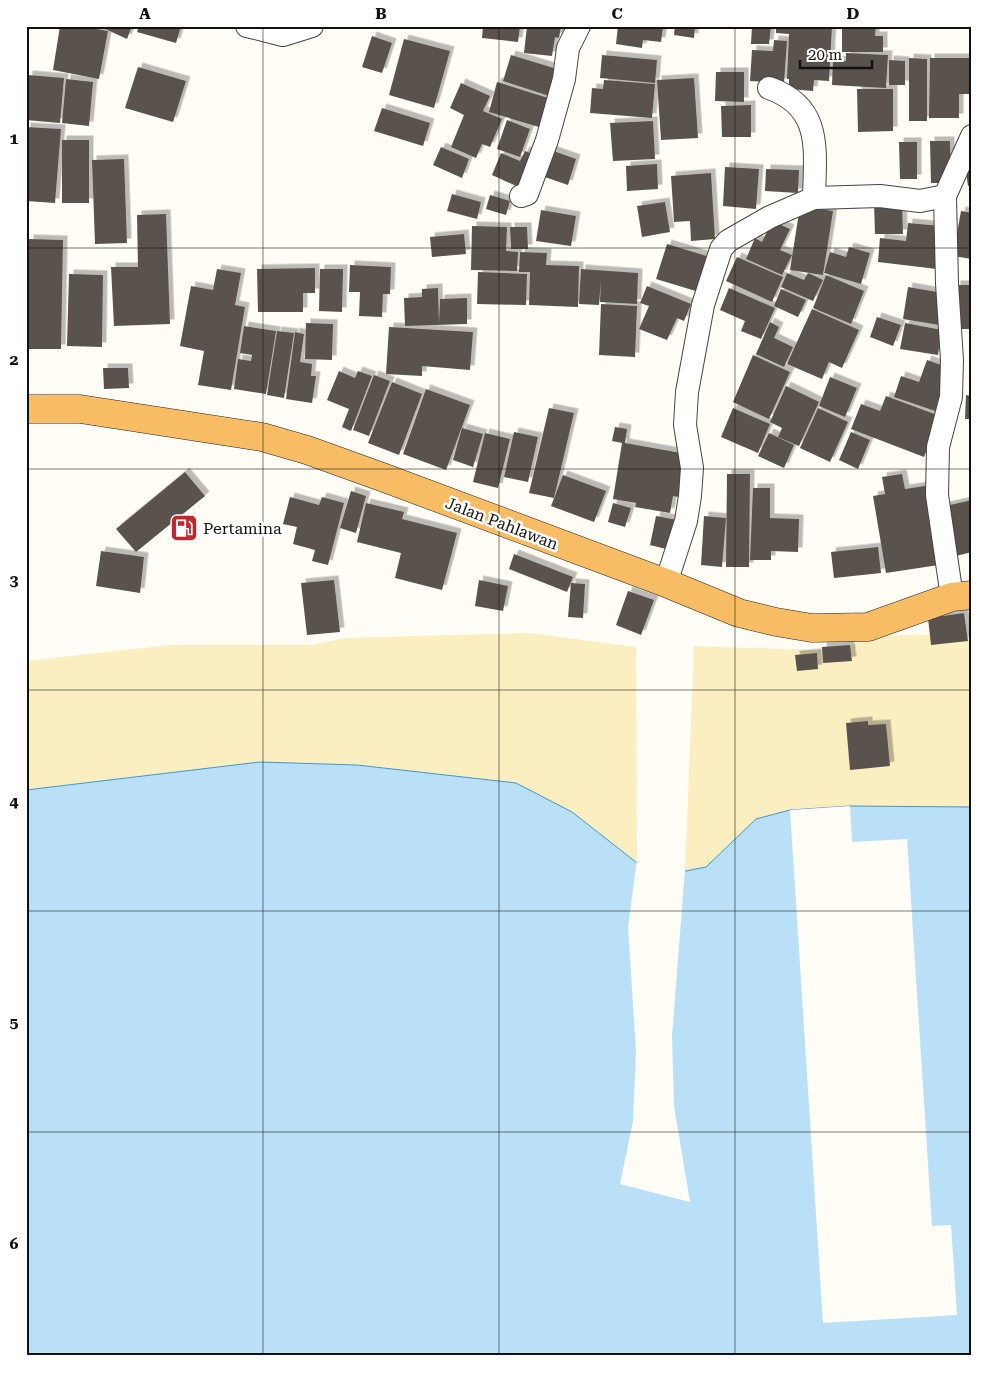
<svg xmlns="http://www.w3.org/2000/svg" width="998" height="1381" viewBox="0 0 998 1381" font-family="'Roboto Serif',serif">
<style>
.sand{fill:#fbeec1}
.water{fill:#b9e0f7;stroke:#3f96cf}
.pier{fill:#fffdf5}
.building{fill:#5a524d;filter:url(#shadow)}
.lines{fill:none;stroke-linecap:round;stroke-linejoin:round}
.minor-casing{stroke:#444;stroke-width:24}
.trunk-casing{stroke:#222;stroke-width:29}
.minor{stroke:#fff;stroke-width:22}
.trunk{stroke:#f7bc64;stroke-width:28}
.grid{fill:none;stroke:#111;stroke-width:1;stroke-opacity:0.55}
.labels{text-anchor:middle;stroke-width:5;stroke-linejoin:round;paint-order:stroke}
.street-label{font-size:16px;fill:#111;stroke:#fff}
.poi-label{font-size:16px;fill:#111;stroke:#fff;text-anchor:start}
.neatline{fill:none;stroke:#111;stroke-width:2}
.grid-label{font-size:16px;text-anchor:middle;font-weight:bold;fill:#111}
</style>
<defs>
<filter id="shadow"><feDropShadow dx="4.5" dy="-4.5" stdDeviation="0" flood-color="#0004"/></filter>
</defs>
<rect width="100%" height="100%" fill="#fffdf5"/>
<g class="sand">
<path d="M529,633L636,647L637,862L572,812L516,783L357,765L260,762L26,790V661L170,645H311L346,638Z"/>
<path d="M946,634L972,639V807L850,806L790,810L756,819L706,867L685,871L694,646L838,651L874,636Z"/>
</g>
<path class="water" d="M260,762L357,765L516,783L572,812L655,877L706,867L756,819L790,810L850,806L972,807V1355H26V790Z"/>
<g class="pier">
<path d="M850,806L852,842L907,839L932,1226L951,1225L957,1315L823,1323L790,810Z"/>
<path d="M637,859L656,874L685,869L672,1036L674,1106L690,1202L620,1184L633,1121L636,1052L628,927Z"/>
</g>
<g class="building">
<path d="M60,26H80L108,31L99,79L53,70Z"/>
<path d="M99,26H132L127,39Z"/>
<path d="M139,26H181L176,43L137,32Z"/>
<path d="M483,26H520L518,42L482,38Z"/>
<path d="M527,26H561L559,38L555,37L552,56L524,53Z"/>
<path d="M618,26L663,27L661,42L643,40L642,48L616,44Z"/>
<path d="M675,26H695L694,38L674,35Z"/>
<path d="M752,26H771L769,44H751Z"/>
<path d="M776,26H832L829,81L814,80L813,91L789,89V79H787L789,34L776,33Z"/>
<path d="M842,26H876L875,36H883V52H842Z"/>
<path d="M372,36L392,43L382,73L362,67Z"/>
<path d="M404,39L450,51L434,108L389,95Z"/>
<path d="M774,40L787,41L784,83L750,81L752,50L773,51Z"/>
<path d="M846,53L888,55L886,88L832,85L833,60L846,61Z"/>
<path d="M511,55L557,69L549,96L503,81Z"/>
<path d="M602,55L657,60L655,83L600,78Z"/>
<path d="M909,58L927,59V121H909Z"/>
<path d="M930,58H969L972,94H959V118H929Z"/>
<path d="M889,60L905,61V85H889Z"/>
<path d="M138,67L186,81L173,122L125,108Z"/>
<path d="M716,72H744V102L715,101Z"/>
<path d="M28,75L64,78L60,123L26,120Z"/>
<path d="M694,78L698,138L661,140L657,80Z"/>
<path d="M66,79L93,82L89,126L62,123Z"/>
<path d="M604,80L655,84L652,118L590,113L592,88L603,89Z"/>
<path d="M497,82L548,98L539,127L489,112Z"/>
<path d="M461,83L490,96L483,111L502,119L490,147L482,144L476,158L451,147L464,115L450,108Z"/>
<path d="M857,89H893V131L858,132Z"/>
<path d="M751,105V137H722L721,106Z"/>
<path d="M382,108L430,123L423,146L374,131Z"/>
<path d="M507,120L530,129L520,157L497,149Z"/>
<path d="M653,121L655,159L613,161L610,123Z"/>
<path d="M26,127L61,129L55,203L26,201Z"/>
<rect x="62" y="140" width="27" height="63"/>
<path d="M930,141H950L951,183H931Z"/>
<path d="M899,142H917V179H900Z"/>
<path d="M441,147L469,159L462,178L433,165Z"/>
<path d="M548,149L576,159L568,185L539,175Z"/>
<path d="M525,151L537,156L523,189L492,175L501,153L520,161Z"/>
<path d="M124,159L127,243L95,244L92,160Z"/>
<path d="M657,164L658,189L627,191L626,166Z"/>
<path d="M972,165V186H968L965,166Z"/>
<path d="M725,167L759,169L756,209L723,206Z"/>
<path d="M766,169L799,170L798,193L765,191Z"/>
<path d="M711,173L715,239L691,241L690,221L674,222L671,176Z"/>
<path d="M452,194L481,202L477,219L447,211Z"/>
<path d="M490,195L510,201L506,215L486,209Z"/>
<path d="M665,202L670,232L642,237L637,206Z"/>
<path d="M874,203H902L903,234H875Z"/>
<path d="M800,206L833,211L823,275L790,270Z"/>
<path d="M541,210L576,216L571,246L536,241Z"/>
<path d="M961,211L972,213V259L953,256Z"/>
<path d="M166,214L170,324L114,326L111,267H138L137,215Z"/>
<path d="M772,221L790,229L780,250L792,255L782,275L746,259L755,238L762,242Z"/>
<path d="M908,223L941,226L937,269L878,262L880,238L906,241Z"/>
<path d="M472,226L507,227L506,251L518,252L517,271L471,270Z"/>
<path d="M510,227H527L528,249H511Z"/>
<path d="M464,234L466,254L432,257L430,237Z"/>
<path d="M29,239L63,240L61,349H27Z"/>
<path d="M667,244L710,257L699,292L656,279Z"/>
<path d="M849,247L870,253L861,284L824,273L830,252L846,257Z"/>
<path d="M520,252L547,253L546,265L579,266L578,307L529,305L530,272H519Z"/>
<path d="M737,257L783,277L772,302L726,281Z"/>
<path d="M350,265L391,267L390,294H383L382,317L359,316L360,292H349Z"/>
<path d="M315,268V293H303V312H258L257,269Z"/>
<path d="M217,269L241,273L235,305L245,307L231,390L198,385L204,351L180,346L191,286L213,290Z"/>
<path d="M320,269H343L342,312L319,311Z"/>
<path d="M581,269L638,273L637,304L600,302L601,279L599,305L579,304Z"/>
<path d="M478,272L527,274L526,305L477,304Z"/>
<path d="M787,273L804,280L808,273L823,280L813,301L781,287Z"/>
<path d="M69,274L103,275L102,347L67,346Z"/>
<path d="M826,275L864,291L851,324L813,308Z"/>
<rect x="956" y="285" width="16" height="44"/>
<path d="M647,286L691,304L684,321L677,318L667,340L639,329L649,306L640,303Z"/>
<path d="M908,287L943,293L939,325L903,319Z"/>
<path d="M438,288L439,323L440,299L467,298V324L405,326L404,298L422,297V289Z"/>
<path d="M729,288L775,308L761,339L741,331L745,321L720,310Z"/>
<path d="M781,289L806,300L798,317L774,306Z"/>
<path d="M601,304L637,306L635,357L599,355Z"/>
<path d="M812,309L859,330L842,368L829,362L822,379L787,364Z"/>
<path d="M877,317L901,325L893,346L870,337Z"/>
<path d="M770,322L779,327L774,338L793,347L784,367L756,354Z"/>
<path d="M306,323L333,324L332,360L305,359Z"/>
<path d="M905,323L942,330L938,355L900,349Z"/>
<path d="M244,326L276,331L266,394L234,389L238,359L251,361L252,355L240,353Z"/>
<path d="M389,327L473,332L470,370L422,366V376L386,374Z"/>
<path d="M277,331L294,333L284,398L267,395Z"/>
<path d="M295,332L304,334L300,362L312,364L311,376H316L312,403L286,399Z"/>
<path d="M753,355L790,372L769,419L733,402Z"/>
<path d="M927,360L950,368L941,413L894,397L901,376L919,382Z"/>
<path d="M103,368H128L129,388L104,389Z"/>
<path d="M339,371L355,378L358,371L372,376L351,431L342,427L349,409L327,400Z"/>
<path d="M374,375L390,381L369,436L353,430Z"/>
<path d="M830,377L857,388L845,417L819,406Z"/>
<path d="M392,382L422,394L399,455L368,443Z"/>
<path d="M786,386L819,402L799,446L778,437L782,428L770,422Z"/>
<path d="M426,389L470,405L446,470L403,454Z"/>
<path d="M966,395L972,396V419H965Z"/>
<path d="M886,396L940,416L924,457L851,429L861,404L880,411Z"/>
<path d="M549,408L574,413L554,498L529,493Z"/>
<path d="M733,408L770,424L758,453L721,437Z"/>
<path d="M818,408L848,422L830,462L800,448Z"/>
<path d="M615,427L627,429L625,443L681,453L684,498L673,496L670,513L635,507L636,503L613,499L622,443L612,441Z"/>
<path d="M462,428L483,434L473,467L453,460Z"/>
<path d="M514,432L538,437L528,482L504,477Z"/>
<path d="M851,432L870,440L858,469L839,460Z"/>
<path d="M485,433L510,439L498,488L473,482Z"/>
<path d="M769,433L794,445L784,468L758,456Z"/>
<path d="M185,472L205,496L136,552L116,529Z"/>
<path d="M727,474H750L749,567H726Z"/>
<path d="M902,474L905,489L931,485L945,564L886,573L873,496L885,494L882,477Z"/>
<path d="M563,475L606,491L594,522L551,506Z"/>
<path d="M753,488H770V518L799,519L798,552L771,551V560H750Z"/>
<path d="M351,491L366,496L356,533L340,528Z"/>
<path d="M290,497L319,505L322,497L344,503L328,565L312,561L315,550L293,544L297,527L283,524Z"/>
<path d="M972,500V552L952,557L941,507Z"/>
<path d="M366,503L404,512L402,519L457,533L442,590L395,578L401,553L357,542Z"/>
<path d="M613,503L631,508L625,527L608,522Z"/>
<path d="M656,516L677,520L670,550L650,545Z"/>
<path d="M704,516L726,518L722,567L701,565Z"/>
<path d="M878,547L881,573L834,578L831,552Z"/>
<path d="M101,551L144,557L140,593L96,586Z"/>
<path d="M514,554L573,577L567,592L509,569Z"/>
<path d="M334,580L340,632L307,635L301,583Z"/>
<path d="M479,580L508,586L503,611L475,606Z"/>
<path d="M571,583L585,584L583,618L568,617Z"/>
<path d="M628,591L654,600L641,635L616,625Z"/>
<path d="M964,613L968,641L931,645L928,618Z"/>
<path d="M850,645L852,661L823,663L822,647Z"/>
<path d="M817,653L818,669L797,671L795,655Z"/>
<path d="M868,721V725L886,724L890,766L850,770L846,723Z"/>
</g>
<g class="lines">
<g class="minor-casing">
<g id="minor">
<path d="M247,26L283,35L312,26"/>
<path d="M769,88C823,107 815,150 814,198"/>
<path d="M521,196L527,194L547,140L564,79L568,48L579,26"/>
<path d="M945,196L947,283L952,360L951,397L938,447L937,495L952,597"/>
<path d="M666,583L686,521L690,496L692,468L685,425L687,392L703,305L721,249L728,241L770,217L814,198L880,196L920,201L945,196L972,136"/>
</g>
</g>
<g class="trunk-casing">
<path id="trunk" d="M26,409H80L262,437L307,450L382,477L666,583L739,613L776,622L812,628L868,627L952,597L972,595"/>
</g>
<use href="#minor" class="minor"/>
<use href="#trunk" class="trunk"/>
</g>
<path class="grid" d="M263,26V1355M499,26V1355M735,26V1355M26,248H972M26,469H972M26,690H972M26,911H972M26,1132H972"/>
<defs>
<g id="fuel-square" transform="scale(1.4375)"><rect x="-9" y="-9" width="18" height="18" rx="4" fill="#c4262e" stroke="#fff"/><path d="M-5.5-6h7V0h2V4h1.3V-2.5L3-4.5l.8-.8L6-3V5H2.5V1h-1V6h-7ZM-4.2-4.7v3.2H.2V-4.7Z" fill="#fff"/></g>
</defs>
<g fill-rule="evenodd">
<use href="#fuel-square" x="184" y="528"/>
</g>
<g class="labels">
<g class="street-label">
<text transform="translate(502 523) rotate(21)" y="6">Jalan Pahlawan</text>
</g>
<g class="poi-label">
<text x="203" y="534">Pertamina</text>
</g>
</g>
<rect width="998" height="1381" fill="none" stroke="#ffffff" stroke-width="55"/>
<path d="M800 60v8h72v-8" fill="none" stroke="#111111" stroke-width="2.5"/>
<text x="808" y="60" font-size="15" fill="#111111" stroke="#ffffff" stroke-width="4" paint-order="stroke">20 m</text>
<rect x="28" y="28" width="942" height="1326" class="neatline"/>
<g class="grid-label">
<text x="145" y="19">A</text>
<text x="381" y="19">B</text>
<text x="617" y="19">C</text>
<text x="853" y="19">D</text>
<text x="14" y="144">1</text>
<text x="14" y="365">2</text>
<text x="14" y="586">3</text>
<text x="14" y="807">4</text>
<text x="14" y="1028">5</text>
<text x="14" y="1249">6</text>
</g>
</svg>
